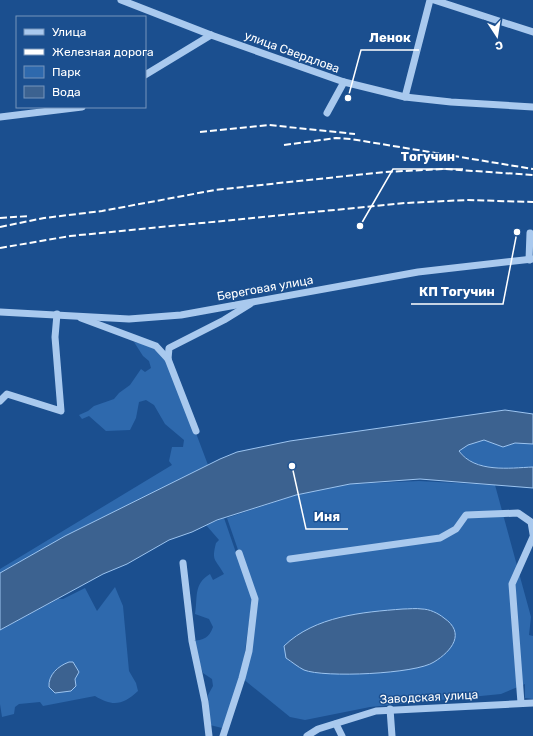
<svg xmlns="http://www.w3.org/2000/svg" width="533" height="736" viewBox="0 0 533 736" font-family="Rubik,sans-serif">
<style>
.green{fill:#2e69ad}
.water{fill:#3c6290;stroke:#9cc4f0}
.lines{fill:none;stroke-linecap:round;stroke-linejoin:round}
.minor{stroke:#a9c9ee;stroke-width:7}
.rail{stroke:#fff;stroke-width:2;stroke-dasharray:7 3;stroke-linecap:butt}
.labels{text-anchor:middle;stroke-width:3;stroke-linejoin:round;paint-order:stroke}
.street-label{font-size:12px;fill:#fff;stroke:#1b4f8f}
.leader{fill:none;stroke:#fff;stroke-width:1.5}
.callout-dot{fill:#fff;stroke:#1b4f8f;stroke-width:1.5}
.callout-label{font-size:13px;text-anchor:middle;font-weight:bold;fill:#fff;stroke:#1b4f8f;stroke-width:3;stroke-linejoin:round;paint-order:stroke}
</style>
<rect width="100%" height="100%" fill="#1b4f8f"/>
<g class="green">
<path d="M134,342L156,346L168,359L208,465L65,536L0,573V569L172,465L169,461L172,447H183L184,440L165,424L154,405L146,400L139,402L136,418L130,430L106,431L89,416L82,419L79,415L88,411L94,406L114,399L119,393L130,385L141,369L145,372L151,368L149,361L143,356Z"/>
<path d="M484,440L503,447L515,443L533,444V467C509,467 475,473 459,450L468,445Z"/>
<path d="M419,481L495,485L531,617L529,635L533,636V699L525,698V684L501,694L370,707L305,720L290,717L242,678L255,599L227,518L296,495L350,484Z"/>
<path d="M224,518L252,599L239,696L222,728L210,725L208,695L213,686L212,679L203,673L192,641C204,640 209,638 213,627L209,619L195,614C198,598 193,584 210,574L213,580L224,574C216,559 211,562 216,543L219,540L206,525Z"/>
<path d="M115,587L123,606L129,671L136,683L138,691C123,705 113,707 95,696L43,706L40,702L19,704L15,707L14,714L2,717L0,704V630L58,599H63L85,588L97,611Z"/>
</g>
<g class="water">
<path d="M505,410L533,414V444L515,443L503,447L484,440L468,445L459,451C475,473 509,468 533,467V488L420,479L350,484L296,495L217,520L192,532L169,540L127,564L103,574L0,630V573L65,536L220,459L237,452L290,441Z"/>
<path d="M403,609C409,609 416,608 422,609C429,609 438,613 444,618C466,633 452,651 434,662C416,674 324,678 304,670C298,667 292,662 286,658L284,646C315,616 363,612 403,609Z"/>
<path d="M69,662H73L79,672L75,679L76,686L71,691L55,693L49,687C48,675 58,666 69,662Z"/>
</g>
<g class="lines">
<g class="minor">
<path d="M121,0L211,35L344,82L405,97L451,102L533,107"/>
<path d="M434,0L533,32"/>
<path d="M145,75L211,35"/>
<path d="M405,97L430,0"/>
<path d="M327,113L344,82"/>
<path d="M0,117L82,107"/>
<path d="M529,260L530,233"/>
<path d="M0,312L129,319L181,315L418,272L533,259"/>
<path d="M81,318L156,346L168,359"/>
<path d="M0,401L7,394L61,411L55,337L57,314"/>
<path d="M196,431L168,359L169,348L224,320L250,304"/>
<path d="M290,559L440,538L456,529L466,515L518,513L531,522L533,534"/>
<path d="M183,563L192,641L205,702L209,736"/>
<path d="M521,703L512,584L533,537"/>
<path d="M390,709L392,736"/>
<path d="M336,724L342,736"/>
<path d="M223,736L242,678L249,651L255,599L239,553"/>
<path d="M307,736L318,729L376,711L533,703"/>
</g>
<g class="rail">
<path d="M200,132L269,125L355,134"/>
<path d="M284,145L336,138L351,139L533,169"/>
<path d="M0,218L29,216"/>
<path d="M0,227L44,218L102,211L215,190L289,182L385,172L445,169L533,175"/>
<path d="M0,248L70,236L405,203L467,200L533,202"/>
</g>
</g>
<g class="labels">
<g class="street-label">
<text transform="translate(292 52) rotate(20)" y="4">улица Свердлова</text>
<text transform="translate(265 288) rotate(-10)" y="4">Береговая улица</text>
<text transform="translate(429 697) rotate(-3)" y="4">Заводская улица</text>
</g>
</g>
<path class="leader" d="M348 98L361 50H419M360 226L393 169H463M517 232L503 304H411M292 466L306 529H348"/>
<g class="callout-dot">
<circle cx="348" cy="98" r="4"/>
<circle cx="360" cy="226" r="4"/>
<circle cx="517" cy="232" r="4"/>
<circle cx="292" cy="466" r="4"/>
</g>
<g class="callout-label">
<text x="390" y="42">Ленок</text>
<text x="428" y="161">Тогучин</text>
<text x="457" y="296">КП Тогучин</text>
<text x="327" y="521">Иня</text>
</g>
<rect x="16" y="16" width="130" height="92" fill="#1b4f8f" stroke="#7695bc"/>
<rect x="24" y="29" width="20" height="6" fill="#a9c9ee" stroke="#7695bc"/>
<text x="52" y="36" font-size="12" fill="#ffffff">Улица</text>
<rect x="24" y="49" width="20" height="6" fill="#ffffff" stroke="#7695bc"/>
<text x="52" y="56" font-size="12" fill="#ffffff">Железная дорога</text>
<rect x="24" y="66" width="20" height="12" fill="#2e69ad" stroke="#7695bc"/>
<text x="52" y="76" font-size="12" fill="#ffffff">Парк</text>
<rect x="24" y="86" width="20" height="12" fill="#3c6290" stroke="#7695bc"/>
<text x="52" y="96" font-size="12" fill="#ffffff">Вода</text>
<g transform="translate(497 36) rotate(168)" stroke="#1b4f8f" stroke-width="3" paint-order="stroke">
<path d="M0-3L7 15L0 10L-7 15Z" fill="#ffffff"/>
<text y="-6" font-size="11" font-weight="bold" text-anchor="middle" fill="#ffffff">С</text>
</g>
</svg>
